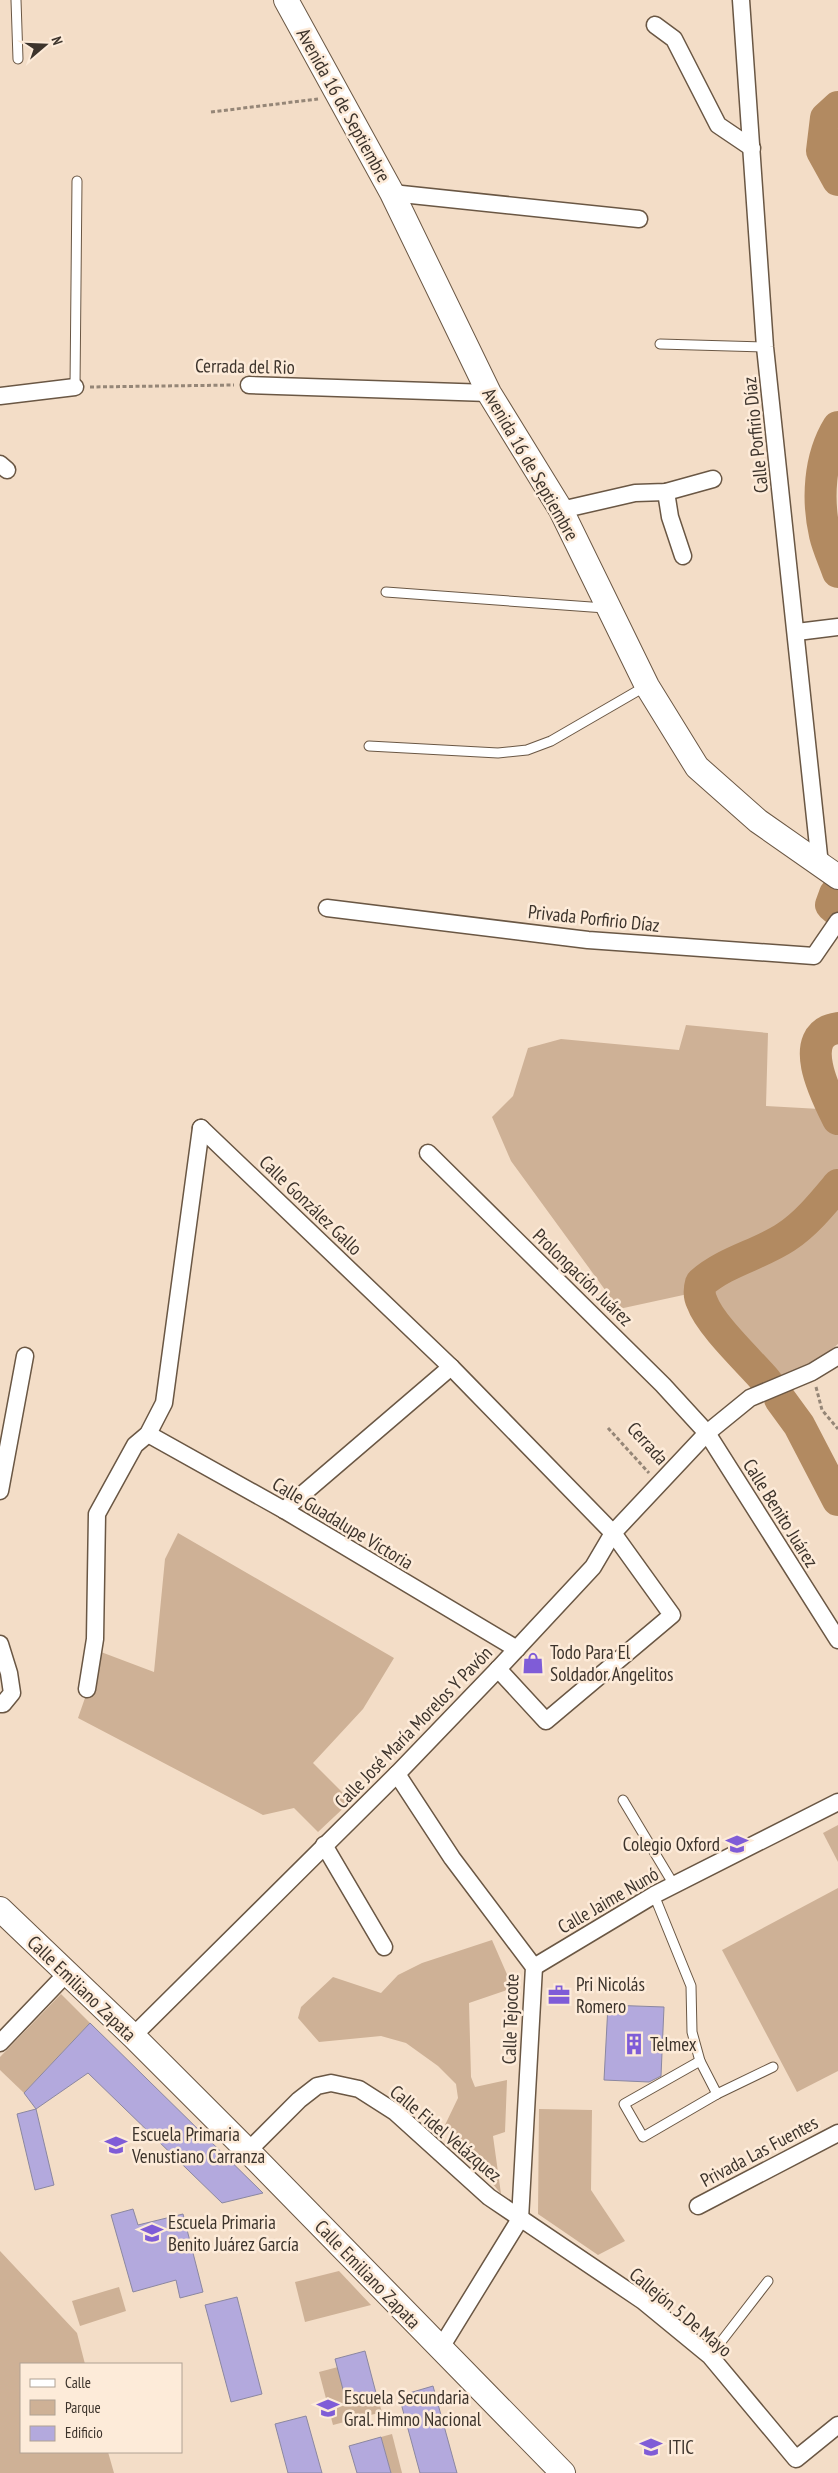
<svg xmlns="http://www.w3.org/2000/svg" width="838" height="2473" viewBox="0 0 838 2473" font-family="'PT Sans Narrow',sans-serif">
<style>
.green{fill:#ceb196}
.lines{fill:none;stroke-linecap:round;stroke-linejoin:round}
.river{stroke:#b28a61;stroke-width:32}
.building{fill:#b3a9dd;stroke:#8b87a0}
.service-casing{stroke:#6a5744;stroke-width:11}
.minor-casing{stroke:#6a5744;stroke-width:19}
.secondary-casing{stroke:#6a5744;stroke-width:26}
.path{stroke:#958677;stroke-width:3;stroke-dasharray:4 2.5;stroke-linecap:butt}
.service{stroke:#fff;stroke-width:9}
.minor{stroke:#fff;stroke-width:16}
.secondary{stroke:#fff;stroke-width:24}
.labels{text-anchor:middle;stroke-width:5;stroke-linejoin:round;paint-order:stroke}
.street-label{font-size:19px;fill:#3d342c;stroke:#fdebd9}
.poi-label{font-size:19px;fill:#3d342c;stroke:#fdebd9;text-anchor:start}
</style>
<rect width="100%" height="100%" fill="#f3ddc7"/>
<g class="green">
<path d="M686,1025L768,1033L766,1106L838,1110V1202L835,1208L838,1210V1344L818,1360L757,1386L688,1294L619,1309L511,1161L492,1117L513,1096L528,1048L561,1039L679,1050Z"/>
<path d="M178,1533L394,1658L363,1709L313,1763L351,1801L318,1832L294,1808L263,1815L78,1718L101,1652L154,1672L165,1559Z"/>
<path d="M838,1825V1862L823,1833Z"/>
<path d="M838,1888V2071L797,2092L722,1950Z"/>
<path d="M492,1940L513,1988L469,2003L471,2077L475,2087L507,2080L505,2132L493,2136L501,2194L445,2125L458,2098L456,2084L438,2066L406,2043L381,2036L319,2042L298,2018L301,2007L333,1977L381,1993L398,1975L422,1963Z"/>
<path d="M61,1994L90,2023L24,2093L0,2070V2057Z"/>
<path d="M539,2109L592,2110L591,2190L625,2241L598,2255L538,2214Z"/>
<path d="M0,2251L77,2333L85,2364H21V2452H108L114,2473H0Z"/>
<path d="M339,2271L371,2305L305,2322L295,2282Z"/>
<path d="M119,2287L126,2311L80,2326L72,2301Z"/>
<path d="M338,2367L346,2400L376,2393L382,2412L333,2425L319,2372Z"/>
<path d="M392,2434L402,2473H391L381,2437Z"/>
</g>
<g class="lines">
<g class="river">
<path d="M838,107L826,118L822,151L838,180"/>
<path d="M838,427C819,458 817,500 825,535C828,548 834,560 838,572"/>
<path d="M835,894L831,905L838,911"/>
<path d="M838,1028C794,1034 827,1097 838,1119"/>
<path d="M767,1382C750,1362 710,1325 702,1302C699,1296 699,1290 701,1283C726,1261 759,1255 786,1237C806,1224 823,1203 838,1185"/>
<path d="M780,1399L799,1425L838,1500"/>
</g>
</g>
<g class="building">
<path d="M608,2005L664,2007L661,2076L649,2082L604,2080Z"/>
<path d="M90,2023L263,2193L222,2203L88,2073L36,2109L24,2093Z"/>
<path d="M36,2109L54,2185L35,2190L17,2114Z"/>
<path d="M133,2209L138,2225L183,2214L203,2292L180,2298L176,2280L133,2292L111,2215Z"/>
<path d="M237,2297L262,2394L231,2402L205,2305Z"/>
<path d="M365,2351L376,2393L346,2401L335,2359Z"/>
<path d="M433,2386L457,2473H420L399,2396Z"/>
<path d="M306,2416L322,2473H288L275,2424Z"/>
<path d="M381,2437L391,2473H357L349,2446Z"/>
</g>
<g class="lines">
<g class="service-casing">
<g id="service">
<path d="M16,0L18,59"/>
<path d="M660,344L765,347"/>
<path d="M75,387L77,181"/>
<path d="M386,592L605,608"/>
<path d="M369,746L498,753L527,750L551,741L646,686"/>
<path d="M623,1800L674,1885"/>
<path d="M654,1895L691,1986L692,2032L700,2061L717,2094"/>
<path d="M700,2061L624,2104L643,2137L717,2094L773,2067"/>
<path d="M710,2356L768,2281"/>
</g>
</g>
<g class="minor-casing">
<g id="minor">
<path d="M741,0L765,347L820,865"/>
<path d="M655,25L674,39L718,125L752,148"/>
<path d="M392,193L639,219"/>
<path d="M249,385L489,393"/>
<path d="M0,396L75,387"/>
<path d="M0,464L7,470"/>
<path d="M666,492L670,517L683,556"/>
<path d="M561,510L635,493L666,492L713,479"/>
<path d="M797,632L838,627"/>
<path d="M327,908L588,940L814,956L838,921"/>
<path d="M201,1128L451,1367L613,1533L672,1615L546,1721L498,1669"/>
<path d="M428,1153L663,1385L707,1433L838,1640"/>
<path d="M148,1434L284,1510L517,1649"/>
<path d="M0,1491L25,1356"/>
<path d="M284,1510L451,1367"/>
<path d="M0,1644L9,1673L12,1693L3,1704H0"/>
<path d="M87,1689L95,1639L97,1514L135,1445L148,1434L164,1403L201,1128"/>
<path d="M397,1774L452,1858L534,1967L520,2219L440,2349"/>
<path d="M324,1845L384,1947"/>
<path d="M534,1967L654,1895L838,1802"/>
<path d="M133,2036L397,1774L498,1669L593,1567L613,1533L707,1433L750,1398L812,1372L838,1356"/>
<path d="M0,2043L67,1973"/>
<path d="M248,2151L299,2100L317,2086L331,2083L359,2089L395,2112L489,2197L643,2301L710,2356L796,2459L838,2425"/>
<path d="M698,2206L838,2133"/>
</g>
</g>
<g class="secondary-casing">
<g id="secondary">
<path d="M286,0L392,193L489,393L561,510L647,686L697,767L758,821L838,877"/>
<path d="M0,1909L133,2036L248,2151L563,2473"/>
</g>
</g>
<g class="path">
<path d="M211,112L318,99"/>
<path d="M90,387L234,385"/>
<path d="M816,1387L822,1410L838,1429"/>
<path d="M608,1428L649,1473"/>
</g>
<use href="#service" class="service"/>
<use href="#minor" class="minor"/>
<use href="#secondary" class="secondary"/>
</g>
<defs>
<g id="shop-bare" transform="scale(1.725)"><path d="M-5-2.5h2.3a2.7 3.5 0 0 1 5.4 0H5L5.5 6h-11ZM-1.5-2.5h3a1.5 2.3 0 0 0-3 0Z" fill="#7f5cd7" stroke="#fdebd9" stroke-width="2.5" paint-order="stroke"/></g>
<g id="school-bare" transform="scale(1.725)"><path d="M0-5L7-2L0 1L-7-2ZM-4 1L0 2.5L4 1V4Q0 6-4 4Z" fill="#7f5cd7" stroke="#fdebd9" stroke-width="2.5" paint-order="stroke"/></g>
<g id="office-bare" transform="scale(1.725)"><path d="M-6-3h4V-5.5h4V-3h4V5H-6ZM-1-4.5V-3h2v-1.5ZM-6 0V1H6V0Z" fill="#7f5cd7" stroke="#fdebd9" stroke-width="2.5" paint-order="stroke"/></g>
<g id="building-bare" transform="scale(1.725)"><path d="M-4-6H4V6H1V3H-1V6H-4ZM-2.5-4.3h1.7v1.8h-1.7ZM.8-4.3h1.7v1.8H.8ZM-2.5-1h1.7V.8h-1.7ZM.8-1h1.7V.8H.8Z" fill="#7f5cd7" stroke="#fdebd9" stroke-width="2.5" paint-order="stroke"/></g>
<g id="university-bare" transform="scale(1.725)"><path d="M0-5L7-2L0 1L-7-2ZM-4 1L0 2.5L4 1V4Q0 6-4 4Z" fill="#7f5cd7" stroke="#fdebd9" stroke-width="2.5" paint-order="stroke"/></g>
</defs>
<g fill-rule="evenodd">
<use href="#shop-bare" x="533" y="1663"/>
<use href="#school-bare" x="737" y="1844"/>
<use href="#office-bare" x="559" y="1995"/>
<use href="#building-bare" x="634" y="2044"/>
<use href="#school-bare" x="116" y="2145"/>
<use href="#school-bare" x="152" y="2233"/>
<use href="#school-bare" x="328" y="2408"/>
<use href="#university-bare" x="651" y="2447"/>
</g>
<g class="labels">
<g class="street-label">
<text transform="translate(344 105) rotate(61)" y="7">Avenida 16 de Septiembre</text>
<text transform="translate(245 366) rotate(1)" y="7">Cerrada del Rio</text>
<text transform="translate(755 435) rotate(-96)" y="7">Calle Porfirio Díaz</text>
<text transform="translate(531 464) rotate(60)" y="7">Avenida 16 de Septiembre</text>
<text transform="translate(594 918) rotate(6)" y="7">Privada Porfirio Díaz</text>
<text transform="translate(311 1205) rotate(44)" y="7">Calle González Gallo</text>
<text transform="translate(583 1277) rotate(44)" y="7">Prolongación Juárez</text>
<text transform="translate(648 1443) rotate(48)" y="7">Cerrada</text>
<text transform="translate(781 1513) rotate(58)" y="7">Calle Benito Juárez</text>
<text transform="translate(343 1523) rotate(31)" y="7">Calle Guadalupe Victoria</text>
<text transform="translate(413 1727) rotate(-46)" y="7">Calle José María Morelos Y Pavón</text>
<text transform="translate(608 1900) rotate(-30)" y="7">Calle Jaime Nunó</text>
<text transform="translate(82 1988) rotate(44)" y="7">Calle Emiliano Zapata</text>
<text transform="translate(510 2019) rotate(-88)" y="7">Calle Tejocote</text>
<text transform="translate(446 2133) rotate(40)" y="7">Calle Fidel Velázquez</text>
<text transform="translate(759 2151) rotate(-28)" y="7">Privada Las Fuentes</text>
<text transform="translate(368 2274) rotate(46)" y="7">Calle Emiliano Zapata</text>
<text transform="translate(681 2312) rotate(40)" y="7">Callejón 5 De Mayo</text>
</g>
<g class="poi-label">
<text x="550" y="1659">Todo Para El<tspan x="550" dy="22">Soldador Angelitos</tspan></text>
<text x="720" y="1851" text-anchor="end">Colegio Oxford</text>
<text x="576" y="1991">Pri Nicolás<tspan x="576" dy="22">Romero</tspan></text>
<text x="650" y="2051">Telmex</text>
<text x="132" y="2141">Escuela Primaria<tspan x="132" dy="22">Venustiano Carranza</tspan></text>
<text x="168" y="2229">Escuela Primaria<tspan x="168" dy="22">Benito Juárez García</tspan></text>
<text x="344" y="2404">Escuela Secundaria<tspan x="344" dy="22">Gral. Himno Nacional</tspan></text>
<text x="668" y="2454">ITIC</text>
</g>
</g>
<rect x="20" y="2363" width="162" height="90" fill="#fdebd9" stroke="#b0a294"/>
<rect x="30" y="2379" width="25" height="8" fill="#ffffff" stroke="#b0a294"/>
<text x="65" y="2388" font-size="15" fill="#3d342c">Calle</text>
<rect x="30" y="2400" width="25" height="15" fill="#ceb196" stroke="#b0a294"/>
<text x="65" y="2413" font-size="15" fill="#3d342c">Parque</text>
<rect x="30" y="2426" width="25" height="15" fill="#b3a9dd" stroke="#b0a294"/>
<text x="65" y="2438" font-size="15" fill="#3d342c">Edificio</text>
<g transform="translate(45 45) rotate(71)" stroke="#fdebd9" stroke-width="4" paint-order="stroke">
<path d="M0-4L9 19L0 12L-9 19Z" fill="#3d342c"/>
<text y="-8" font-size="14" font-weight="bold" text-anchor="middle" fill="#3d342c">N</text>
</g>
</svg>
